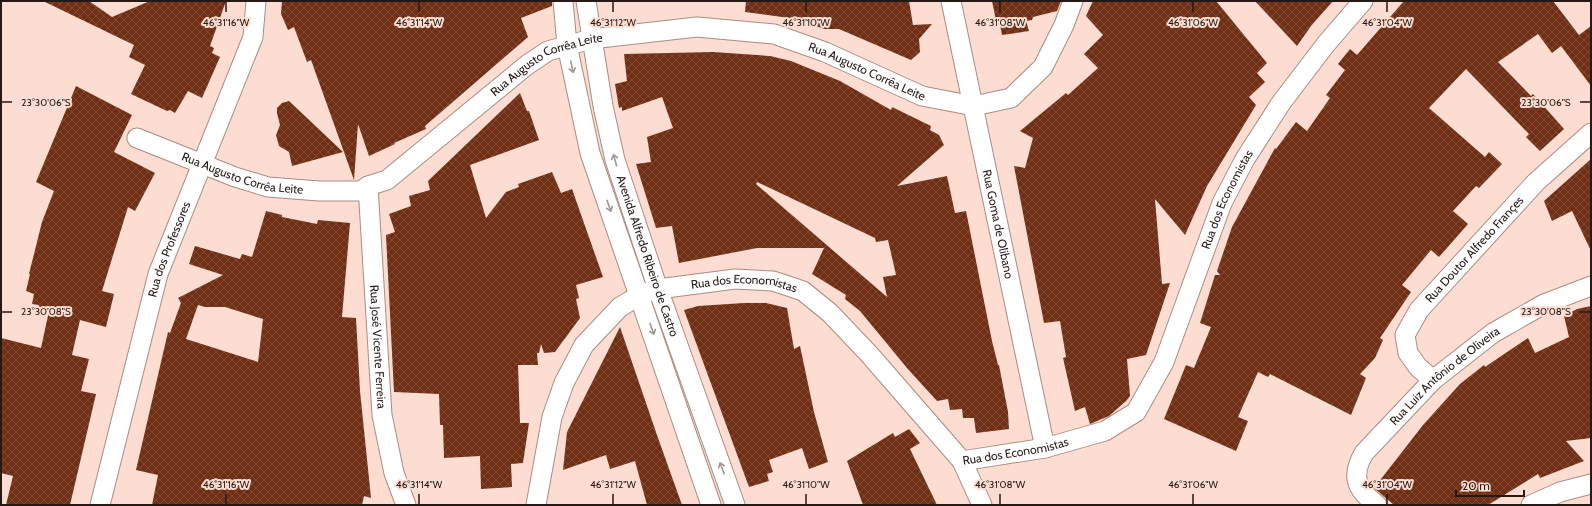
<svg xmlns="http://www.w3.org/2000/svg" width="1592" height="506" viewBox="0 0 1592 506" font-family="Cabin,sans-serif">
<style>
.building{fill:url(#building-cross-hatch);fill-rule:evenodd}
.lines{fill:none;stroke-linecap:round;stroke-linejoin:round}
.minor-casing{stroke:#a98c81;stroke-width:21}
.minor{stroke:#fff;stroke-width:19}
.oneway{stroke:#9c9896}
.ticks{fill:none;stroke:#241915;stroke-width:1.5}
.labels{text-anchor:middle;stroke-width:4;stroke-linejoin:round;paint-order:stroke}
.street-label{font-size:12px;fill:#241915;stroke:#fdddd1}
.ticks-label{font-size:10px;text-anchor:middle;fill:#241915;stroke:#fdddd1;stroke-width:4;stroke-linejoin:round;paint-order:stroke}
</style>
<defs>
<pattern id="building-cross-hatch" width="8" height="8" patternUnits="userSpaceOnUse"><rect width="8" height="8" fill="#702f14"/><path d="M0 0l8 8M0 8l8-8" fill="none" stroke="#7f4b35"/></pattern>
</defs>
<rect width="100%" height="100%" fill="#fdddd1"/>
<g class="building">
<path d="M43,1H89L112,17L150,1H226L210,46L214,48L212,53L220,57L202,98L188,91L175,113L170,110L167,111L131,94L145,65L129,57L134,45Z"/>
<path d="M282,1H552V6L521,18L528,37L425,126L426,129L394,143L395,144L369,156L358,124L354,180L311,60L307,62L294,27L288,30L281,14Z"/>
<path d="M746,1H909L913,25L932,24L919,39L920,52L911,60L839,29H825L790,18L745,12Z"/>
<path d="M992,1H1061L1057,11L1033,17L1032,20L1026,21L1029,31L1002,35L1000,24L997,25Z"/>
<path d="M1093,1H1216L1267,63L1257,73L1265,82L1249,97L1256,105L1207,186L1185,235L1155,199L1162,284L1170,283L1146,355L1127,359L1130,396L1126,401L1109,416L1090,424L1085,407L1075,411L1063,358L1066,357L1060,321L1044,323L1014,166L1025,168L1033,138L1020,131L1066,93L1068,95L1098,68L1084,54L1103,35L1086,16Z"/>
<path d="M1255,1H1333L1311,26L1297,46Z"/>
<path d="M1404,1H1553L1579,35L1591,26V86L1561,46L1552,53L1538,34L1498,62L1531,96L1533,94L1564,129L1540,151L1526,137L1529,134L1466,69L1429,108L1485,157L1489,152L1502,164L1479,188L1476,186L1453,211L1468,224L1439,257L1431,250L1402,285L1411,292L1380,338L1383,340L1375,358L1360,374L1366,378L1351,415L1270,374L1268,377L1258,372L1238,417L1248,421L1236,451L1164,419L1186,365L1194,368L1211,327L1200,323L1215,275H1220L1217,271L1232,227L1275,148L1276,149L1296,122L1307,131L1330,98L1326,95L1345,70L1338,64L1350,49L1357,55Z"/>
<path d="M713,52L770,56L791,61L840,81L891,110L892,107L931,126L930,130L939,135L944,145L897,186L947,176L955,213L966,211L992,341L998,365H999L1008,412L1009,429L976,433L974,418H963L962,409L950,410L948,399L937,401L907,368L860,311L845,299L846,295L812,274L824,248H757L679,263L672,226L656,228L636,164L651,162L647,137L673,128L662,97L622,111V107L619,108L615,84L627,81L624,54ZM757,182L875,238L876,242L888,240L896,275L883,277L887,297L756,184Z"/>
<path d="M76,86L132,115L114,152L155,173L135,211L128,207L102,291L114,294L106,327L80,320L72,355L89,359L81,391L96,394L70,505H6L13,476L1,473V338L41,348L49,311L38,308L39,305L32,304L34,294L26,291L30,274H29L42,222L54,191L36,182Z"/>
<path d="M520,93L527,111H529L539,140L470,165L486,218L506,192L519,187L518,184L552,172L561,193L572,189L603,277L576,285L579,298L576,299L580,318L555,352L544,353L541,344L539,353H537L538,365H518L520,423H529L523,463L511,464L512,487L481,489L480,456L444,458L443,425H440L439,394L394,392L386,235L395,232L389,214L411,206L409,196L430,190L428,181Z"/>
<path d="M289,101L343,152L292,166L289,152L279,146L276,135L280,125L277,113V108L282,103Z"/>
<path d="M1591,159V251L1572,211L1552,221L1544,201Z"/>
<path d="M266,211L282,215V217L317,224L318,220L350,223L342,317L356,318L360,391L371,498L364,496L362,505H152L158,475L136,470L168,332L170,333L181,303L178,298L223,275L189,264L195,246L240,259L242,254L252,257ZM198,305L205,307H225L263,319L258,362L186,339Z"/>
<path d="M744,303H766L787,308L794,349L800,346L814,412L828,462L809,469L802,448L769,460L773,472L767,474L769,481L749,487L684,310L698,306Z"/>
<path d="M1591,306V438L1566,441L1584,461L1540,478L1538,474L1488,505H1394L1374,488L1423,425L1460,384L1484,365L1485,367L1528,338L1535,353L1569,337L1564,316L1577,309Z"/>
<path d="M620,327L658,438L682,505H647L635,461L610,469L606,455L563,470L567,432Z"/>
<path d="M909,429L920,443L910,449L937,505H863L847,461L893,433L895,437Z"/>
</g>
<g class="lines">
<g class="minor-casing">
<g id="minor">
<path d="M563,1L567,45L590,153L711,505"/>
<path id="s1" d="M586,1L603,106L615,160L658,289L735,505"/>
<path id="s2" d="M951,1L1045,448"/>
<path id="s3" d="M137,138L235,177L268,187L319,191H361L368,186L387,180L527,65L548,51L591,39L697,27L774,34L825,52L922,96L974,106L1011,98L1043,67L1064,25L1073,1"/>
<path id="s4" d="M368,186L382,415L394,473L406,505"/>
<path id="s5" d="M1433,380L1418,367L1408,353L1405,335L1419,310L1536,182L1591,133"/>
<path d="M962,461L982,505"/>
<path id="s6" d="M100,505L158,274L253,37L256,1"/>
<path id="s7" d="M536,505L552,417L564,383L584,345L620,307L640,295L658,289L735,279L773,281L803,291L830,313L869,354L962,461L1045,448L1105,431L1136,412L1164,362L1222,203L1245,159L1281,103L1326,44L1363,1"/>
<path id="s8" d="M1377,505C1357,490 1350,477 1364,453L1433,380L1493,333L1544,304L1591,286"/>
<path d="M1531,505L1560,492L1591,484"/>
</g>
</g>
<use href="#minor" class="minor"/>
</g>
<defs><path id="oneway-shaft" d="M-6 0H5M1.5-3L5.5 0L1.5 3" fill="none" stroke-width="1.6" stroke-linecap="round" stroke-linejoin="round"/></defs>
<g class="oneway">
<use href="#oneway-shaft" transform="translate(572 67) rotate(78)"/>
<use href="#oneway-shaft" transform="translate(615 160) rotate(-106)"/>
<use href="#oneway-shaft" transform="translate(609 206) rotate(71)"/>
<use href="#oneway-shaft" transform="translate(652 329) rotate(71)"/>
<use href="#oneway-shaft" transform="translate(722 468) rotate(-110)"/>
</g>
<path class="ticks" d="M226,2V12M419,2V12M613,2V12M806,2V12M1000,2V12M1193,2V12M1387,2V12M2,102H12M1580,102H1590M2,312H12M1580,312H1590M226,494V504M419,494V504M613,494V504M806,494V504M1000,494V504M1193,494V504M1387,494V504"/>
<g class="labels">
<g class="street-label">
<text dy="4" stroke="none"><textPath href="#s3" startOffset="461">Rua Augusto Corrêa Leite</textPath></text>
<text dy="4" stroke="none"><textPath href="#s3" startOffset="797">Rua Augusto Corrêa Leite</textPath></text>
<text dy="4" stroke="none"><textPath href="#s3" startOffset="112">Rua Augusto Corrêa Leite</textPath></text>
<text dy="4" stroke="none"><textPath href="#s7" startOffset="1058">Rua dos Economistas</textPath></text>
<text dy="4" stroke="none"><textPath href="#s2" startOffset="228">Rua Goma de Olibano</textPath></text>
<text dy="4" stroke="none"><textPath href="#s6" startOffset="265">Rua dos Professores</textPath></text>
<text dy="4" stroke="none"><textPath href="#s5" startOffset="166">Rua Doutor Alfredo Françes</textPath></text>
<text dy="4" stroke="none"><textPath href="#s1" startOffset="263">Avenida Alfredo Ribeiro de Castro</textPath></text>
<text dy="4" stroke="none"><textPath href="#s7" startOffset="350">Rua dos Economistas</textPath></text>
<text dy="4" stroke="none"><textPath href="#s4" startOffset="161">Rua José Vicente Ferreira</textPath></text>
<text dy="4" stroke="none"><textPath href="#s8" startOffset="173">Rua Luiz Antônio de Oliveira</textPath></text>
<text dy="4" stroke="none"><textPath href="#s7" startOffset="698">Rua dos Economistas</textPath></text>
</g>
</g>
<g class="ticks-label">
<text x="226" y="26">46°31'16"W</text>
<text x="419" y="26">46°31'14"W</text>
<text x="613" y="26">46°31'12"W</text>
<text x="806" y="26">46°31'10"W</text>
<text x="1000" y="26">46°31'08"W</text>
<text x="1193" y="26">46°31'06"W</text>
<text x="1387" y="26">46°31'04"W</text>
<text x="46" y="106">23°30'06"S</text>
<text x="1546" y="106">23°30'06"S</text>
<text x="46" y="315">23°30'08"S</text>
<text x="1546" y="315">23°30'08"S</text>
<text x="226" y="488">46°31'16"W</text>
<text x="419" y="488">46°31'14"W</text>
<text x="613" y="488">46°31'12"W</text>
<text x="806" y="488">46°31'10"W</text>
<text x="1000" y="488">46°31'08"W</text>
<text x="1193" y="488">46°31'06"W</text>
<text x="1387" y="488">46°31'04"W</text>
</g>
<rect width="1592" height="506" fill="none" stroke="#241915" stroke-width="4"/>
<path d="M1456 490v6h68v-6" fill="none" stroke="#241915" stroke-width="2"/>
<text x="1462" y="490" font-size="12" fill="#241915" stroke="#fdddd1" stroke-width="3" paint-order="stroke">20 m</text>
</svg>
